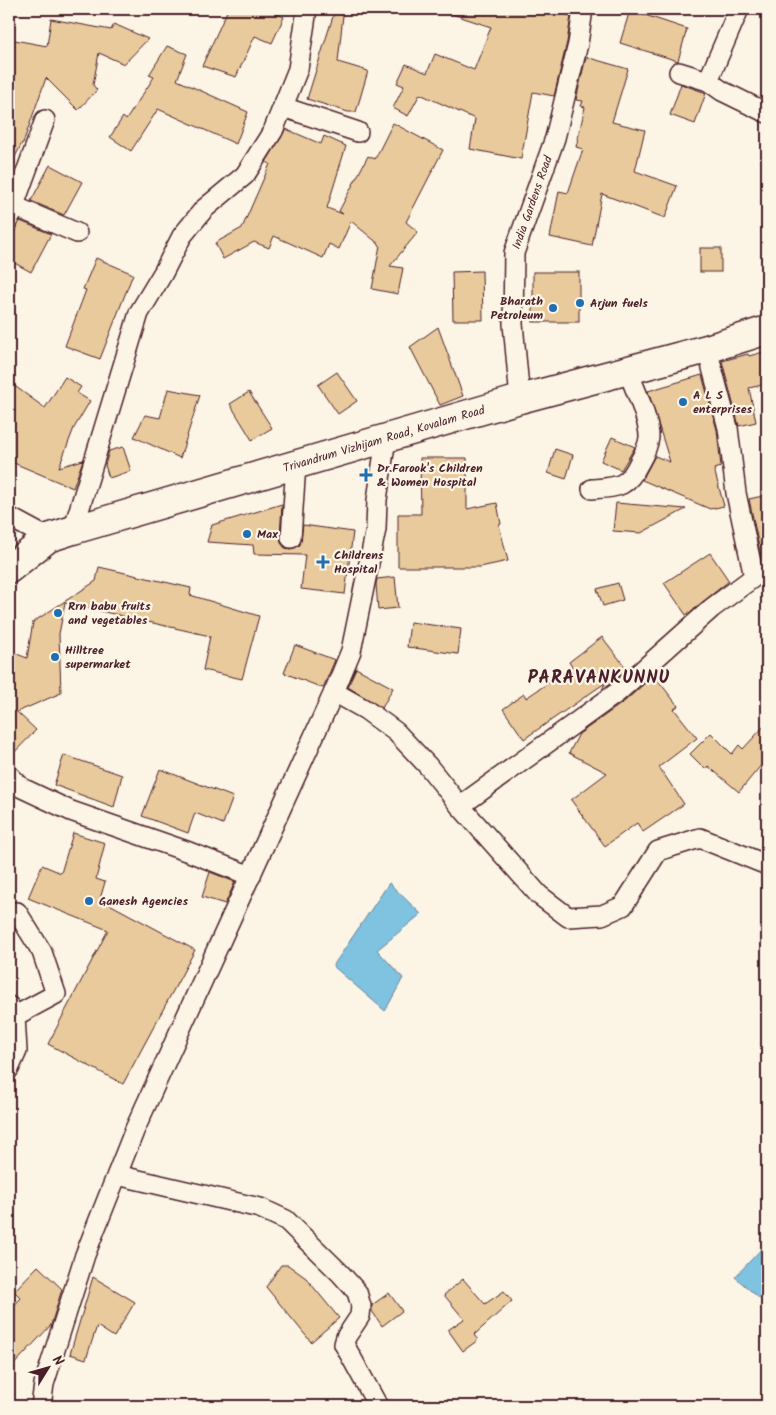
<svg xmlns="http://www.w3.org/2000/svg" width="776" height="1415" viewBox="0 0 776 1415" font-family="Kalam,sans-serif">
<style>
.water{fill:#7fc3e0;stroke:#6a8198}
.building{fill:#e9ca9c;stroke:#4a1f2b}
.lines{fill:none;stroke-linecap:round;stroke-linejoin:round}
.minor-casing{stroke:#4a1f2b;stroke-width:22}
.primary-casing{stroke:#4a1f2b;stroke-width:31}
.minor{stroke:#fcf5e5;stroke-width:19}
.primary{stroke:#fcf5e5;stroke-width:28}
.poi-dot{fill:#1f6fb2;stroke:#fcf5e5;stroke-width:2}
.labels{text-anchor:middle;stroke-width:4.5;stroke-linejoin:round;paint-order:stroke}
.street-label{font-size:12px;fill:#4a1f2b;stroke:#fcf5e5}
.poi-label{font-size:12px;font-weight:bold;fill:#4a1f2b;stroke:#fcf5e5;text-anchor:start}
.district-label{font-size:18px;font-weight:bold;letter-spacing:1px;fill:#4a1f2b;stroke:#fcf5e5}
</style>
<rect width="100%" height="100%" fill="#fcf5e5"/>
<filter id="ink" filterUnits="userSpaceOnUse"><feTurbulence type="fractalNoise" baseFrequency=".02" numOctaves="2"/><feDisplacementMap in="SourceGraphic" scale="10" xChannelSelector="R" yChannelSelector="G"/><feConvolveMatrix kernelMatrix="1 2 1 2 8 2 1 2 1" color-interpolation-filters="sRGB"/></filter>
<g filter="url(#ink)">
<g class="water">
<path d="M389,883L421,914L377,950L403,978L385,1011L333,966Z"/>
<path d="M767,1243V1305L735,1277Z"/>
</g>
<g class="building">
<path d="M228,9H266L284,17L272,43L255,36L236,77L202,66Z"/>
<path d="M447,9H542L571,16L567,42L554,96L533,92L521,159L470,149L475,119L420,94L408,116L393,108L404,86L397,83L406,64L427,73L435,54L474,70L491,27L446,12Z"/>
<path d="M630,10L687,29L678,61L620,43Z"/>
<path d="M334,13L343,15L338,62L368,71L356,112H348L307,99Z"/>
<path d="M51,19L111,30L114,24L148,39L124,64L99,53L93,85L97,90L78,110L46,78L23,143H22L9,169V39L47,46Z"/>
<path d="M167,46L187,54L177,80L248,112L236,144L158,109L131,151L110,137L123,117L126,120L154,77L149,75Z"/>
<path d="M586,57L628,69L612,122L645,130L635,171L677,186L665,218L602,194L592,246L550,237L559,191L568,193L583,149L576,147L585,107L581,106L583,101L576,100Z"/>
<path d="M681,84L706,93L695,124L670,115Z"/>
<path d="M393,123L443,150L406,222L418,232L390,266L403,268L398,294L372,289L380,245L351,221L339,249L329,244L323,258L274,236L269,248L254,242L223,259L215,243L242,228L270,164L266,162L286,129L321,144L324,136L346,146L327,208L343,214L339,211L368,156L375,159Z"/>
<path d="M50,165L82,182L64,215L31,201Z"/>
<path d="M20,221L51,234L31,272L9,260V242Z"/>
<rect x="700" y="248" width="21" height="24"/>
<path d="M96,258L133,274L100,359L65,346L86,290L83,289Z"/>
<path d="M482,271L483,320H453L452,272Z"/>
<rect x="533" y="272" width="46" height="50"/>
<path d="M438,327L463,396L440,405L410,347Z"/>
<path d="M767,351V384L749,388L756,422L739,426L722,361L748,354L749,356Z"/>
<path d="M337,372L357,401L338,414L318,385Z"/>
<path d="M702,375L717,430L721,467L714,469L724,506L710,509L642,480L655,456L670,462L648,391Z"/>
<path d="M65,377L81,387L77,393L90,401L74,428L59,467L83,460L73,488L9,461V382L45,408Z"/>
<path d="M168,389L200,395L180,458L134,437L145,415L160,418Z"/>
<path d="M249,392L272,428L252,440L230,404Z"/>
<path d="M612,437L635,447L621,470L601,461Z"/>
<path d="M123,447L131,471L109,478L105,465L109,451Z"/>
<path d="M555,449L573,455L566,479L548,473Z"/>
<path d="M420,458H467V509L497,503L501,524L499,525L508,561L480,567H398V514H421Z"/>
<path d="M767,495V561H762L749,499Z"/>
<path d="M616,503L686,509L641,533L613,531Z"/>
<path d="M282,504L280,537L281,543L285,548L290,549L295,548L300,545L303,525L353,532L345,594L301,589L305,555L254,554L253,545L207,542L212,525Z"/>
<path d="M710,553L729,581L686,615L664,583Z"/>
<path d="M99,567L191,588L190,595L259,616L242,679L203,670L210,636L65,603L59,634L61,693L17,712L36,730L9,758V651L27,658L33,622L96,581Z"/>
<path d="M395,577L398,608L378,610L376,584L377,579Z"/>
<path d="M618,583L623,600L603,606L597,589Z"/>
<path d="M410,622L461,629L458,654L407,647Z"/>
<path d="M602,637L627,669L602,690L605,683L524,739L503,709L524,694L526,698L572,667L569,662Z"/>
<path d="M295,645L335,660L323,688L284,673Z"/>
<path d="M356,668L393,688L382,708L348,687Z"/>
<path d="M654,675L678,706L674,709L697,738L659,767L684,804L643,832L637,823L605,846L571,800L607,773L569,753L579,734L625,701Z"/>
<path d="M767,723V758L739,792L708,766L705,769L690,754L711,733L732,754L739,745L743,749Z"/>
<path d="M64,755L122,775L114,807L54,785Z"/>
<path d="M160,769L233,797L223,824L195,813L188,833L142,816Z"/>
<path d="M73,833L105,843L96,879L105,882L100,899L195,950L123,1084L48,1044L108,930L28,898L42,865L61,873Z"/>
<path d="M210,872L235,882L225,904L202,897Z"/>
<path d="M281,1265H288L306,1278L339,1318L311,1342L266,1287Z"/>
<path d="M38,1266L62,1289L51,1325L9,1370V1311L21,1298L14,1291Z"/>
<path d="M93,1277L135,1302L114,1337L97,1326L86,1359L70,1354Z"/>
<path d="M463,1279L485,1304L504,1291L512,1301L474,1335L478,1340L463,1351L448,1330L464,1319L444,1295Z"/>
<path d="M389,1293L402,1311L382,1326L372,1311V1305Z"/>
</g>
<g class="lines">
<g class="minor-casing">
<g id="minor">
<path d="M679,72L708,81L722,91L767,113"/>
<path d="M708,81L739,9"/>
<path d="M283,107L358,132"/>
<path d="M14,206L77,233"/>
<path d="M9,219L45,120"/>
<path id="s1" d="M520,399L513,324L514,253L555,138L578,44L583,9"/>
<path d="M592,489C618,487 627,488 639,463C643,456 648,446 649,438C650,421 634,387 628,371"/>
<path d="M9,517L48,538"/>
<path d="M73,530L139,313L163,273L182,236L204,209L245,175L273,131L298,69L307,9"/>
<path d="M291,538L296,464"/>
<path d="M334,692L366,710L396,732L428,766L460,806L539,895L568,917L602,915L623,906L658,851L700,838L767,865"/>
<path d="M9,775L22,788L71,811L189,852L251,876"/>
<path d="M460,806L618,692L712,608L754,577L736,493L728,428L707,349"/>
<path d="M9,919L17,912L42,952L56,994L15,1016"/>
<path d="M9,1069L17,1051L15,1016L9,1006"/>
<path d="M117,1175L260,1208L286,1220L340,1273L357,1292L361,1306L360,1316L346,1337L344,1344L378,1406"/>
<path d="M41,1406L44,1384L85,1255L135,1129L334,692L351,651L376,529L377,500L386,438"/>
</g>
</g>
<g class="primary-casing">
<g id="primary">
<path id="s2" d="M9,569L48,538L73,530L520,399L707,349L767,330"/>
</g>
</g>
<use href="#minor" class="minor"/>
<use href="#primary" class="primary"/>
</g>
</g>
<g class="poi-dot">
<circle cx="580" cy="303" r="5"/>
<circle cx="553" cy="308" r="5"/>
<circle cx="683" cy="402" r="5"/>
<path d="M363.5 467.5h5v5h5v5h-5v5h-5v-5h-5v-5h5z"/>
<circle cx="247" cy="534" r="5"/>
<path d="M320.5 554.5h5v5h5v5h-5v5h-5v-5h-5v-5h5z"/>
<circle cx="58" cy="613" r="5"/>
<circle cx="55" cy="657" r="5"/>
<circle cx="89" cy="901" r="5"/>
</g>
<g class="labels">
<g class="street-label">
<text dy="4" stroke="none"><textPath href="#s1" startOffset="200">India Gardens Road</textPath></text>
<text dy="4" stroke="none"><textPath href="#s2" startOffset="400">Trivandrum Vizhijam Road, Kovalam Road</textPath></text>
</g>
<g class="poi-label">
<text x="543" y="305" text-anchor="end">Bharath<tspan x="543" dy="14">Petroleum</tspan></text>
<text x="590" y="307">Arjun fuels</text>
<text x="693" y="399">A L S<tspan x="693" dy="14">enterprises</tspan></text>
<text x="377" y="472">Dr.Farook's Children<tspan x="377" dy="14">&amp; Women Hospital</tspan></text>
<text x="257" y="538">Max</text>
<text x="334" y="559">Childrens<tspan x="334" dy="14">Hospital</tspan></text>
<text x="68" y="610">Rrn babu fruits<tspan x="68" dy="14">and vegetables</tspan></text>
<text x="65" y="654">Hilltree<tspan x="65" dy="14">supermarket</tspan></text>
<text x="99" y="905">Ganesh Agencies</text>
</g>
<g class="district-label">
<text x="599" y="683">PARAVANKUNNU</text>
</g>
</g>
<rect width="776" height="1415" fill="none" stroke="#fcf5e5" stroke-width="30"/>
<rect x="15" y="15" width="746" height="1385" fill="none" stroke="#4a1f2b" stroke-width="2" filter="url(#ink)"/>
<g transform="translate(48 1368) rotate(53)" stroke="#fcf5e5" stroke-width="4" paint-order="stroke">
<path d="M0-4L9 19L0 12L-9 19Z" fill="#4a1f2b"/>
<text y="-8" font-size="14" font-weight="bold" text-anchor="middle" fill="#4a1f2b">N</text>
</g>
</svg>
